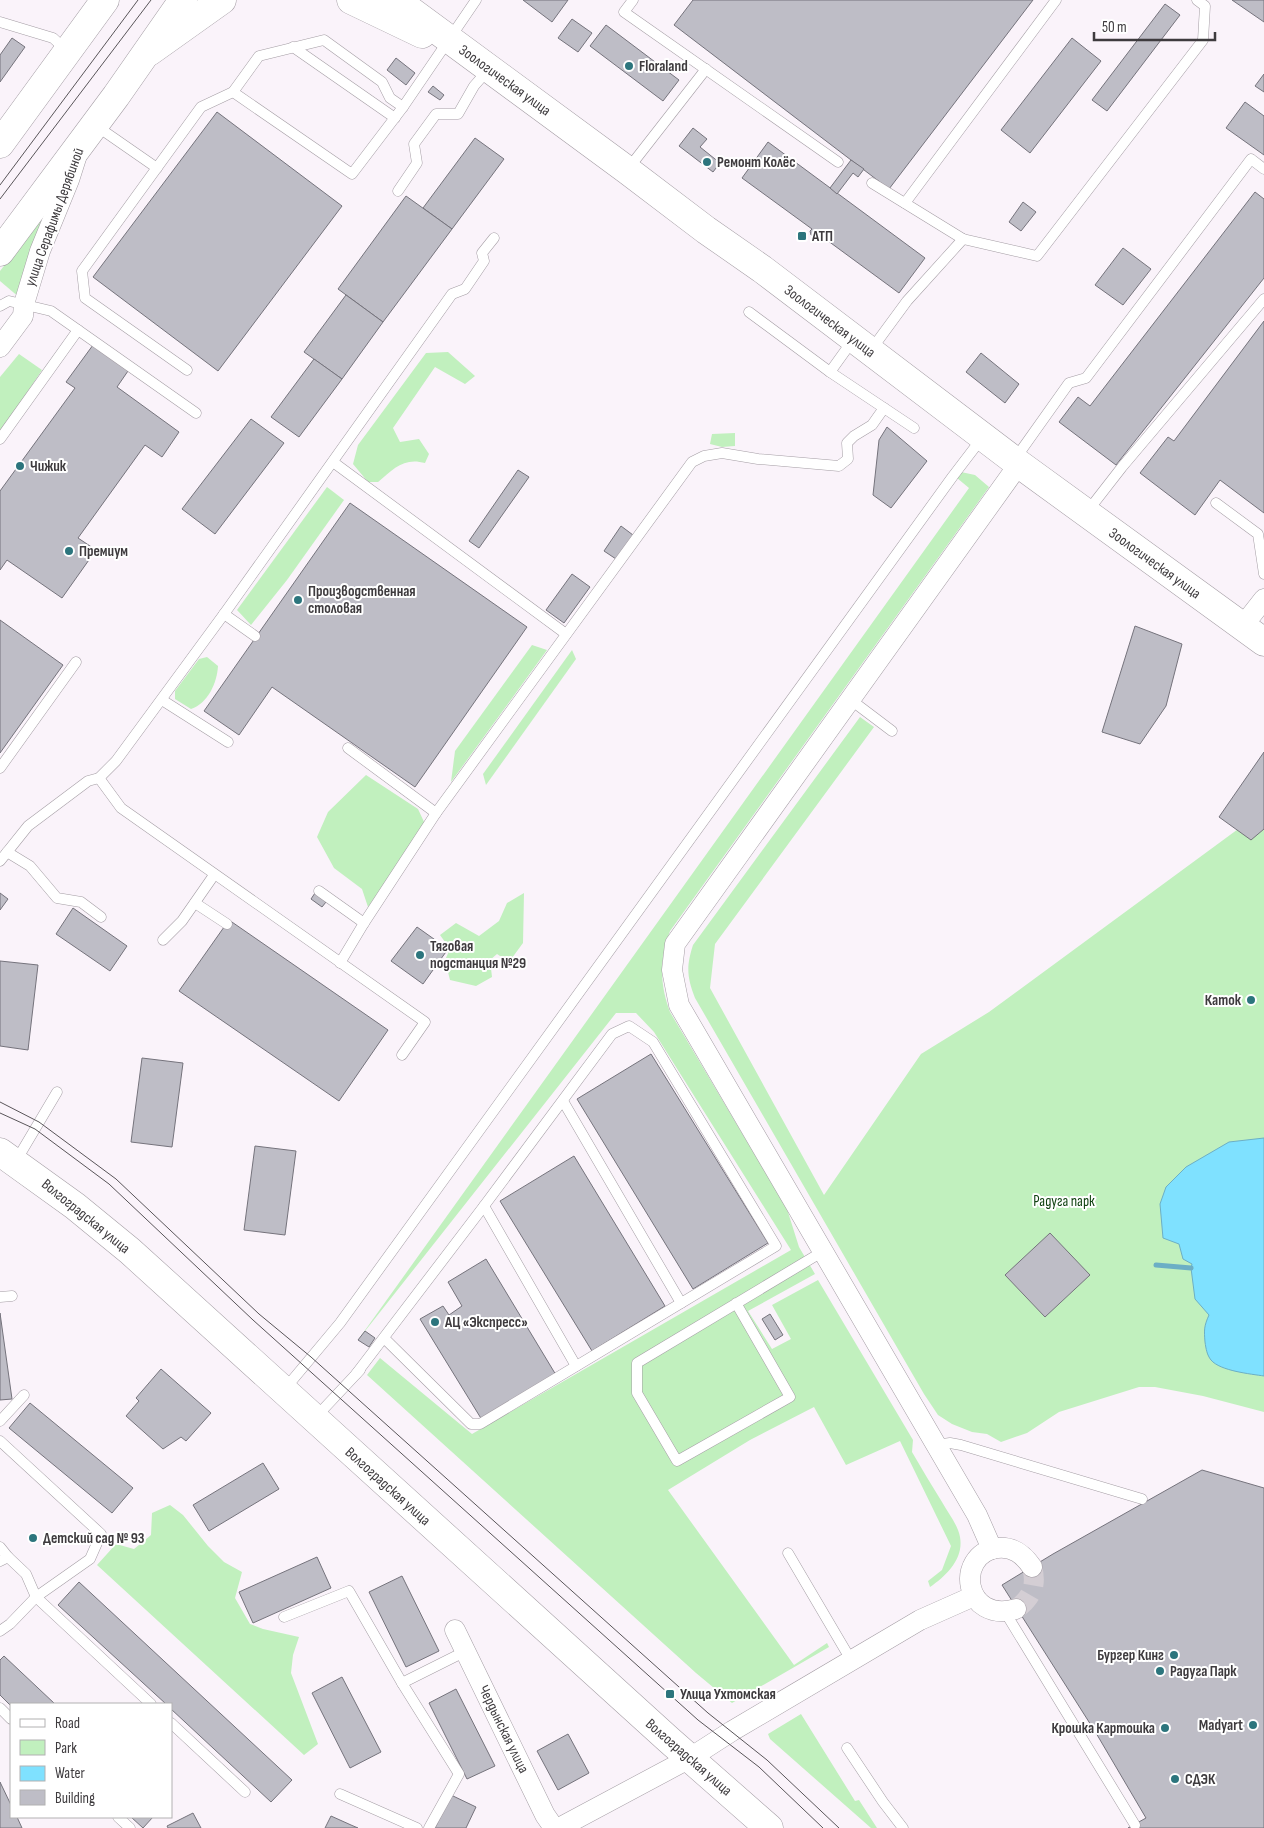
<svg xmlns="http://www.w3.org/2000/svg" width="1264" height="1828" viewBox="0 0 1264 1828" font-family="'Sofia Sans Condensed',sans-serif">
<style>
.green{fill:#c1f0be}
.water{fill:#7fe1ff;stroke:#6cafc5}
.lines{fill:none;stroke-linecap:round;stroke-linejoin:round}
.stream{stroke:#6cafc5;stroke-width:5}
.building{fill:#bebdc6;stroke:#75737c}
.street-tunnel{stroke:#d4ced4;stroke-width:20;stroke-dasharray:20 10;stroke-linecap:butt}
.lane-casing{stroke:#a49da4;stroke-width:11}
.street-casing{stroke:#a49da4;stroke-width:21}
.secondary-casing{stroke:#a49da4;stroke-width:29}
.primary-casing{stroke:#a49da4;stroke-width:29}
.lane{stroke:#fff;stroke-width:10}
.street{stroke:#fff;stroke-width:20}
.secondary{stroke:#fff;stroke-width:28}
.primary{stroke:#fff;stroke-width:28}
.tram{stroke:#595559;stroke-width:1}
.poi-dot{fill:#2c757d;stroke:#fff;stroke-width:2}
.labels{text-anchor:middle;stroke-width:4;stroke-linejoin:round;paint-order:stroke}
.poi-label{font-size:15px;font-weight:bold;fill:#3e3b3e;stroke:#fff;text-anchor:start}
.street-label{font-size:15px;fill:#3e3b3e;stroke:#fff}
.park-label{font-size:15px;fill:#104211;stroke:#fff}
</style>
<rect width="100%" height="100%" fill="#faf3fa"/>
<g class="green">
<path d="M55,200L20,298L0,281V271Z"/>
<path d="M448,352L475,376L465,384L435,367L393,428L400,442L419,439L429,454L425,463C404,457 393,469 378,482H368L353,464L358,445L426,353Z"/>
<path d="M19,354L42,370L2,430L0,429V377Z"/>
<path d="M735,433V446L722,447L710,444L712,434Z"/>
<path d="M961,472L975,475L989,487L670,931C660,960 659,982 670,1012L787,1209L799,1247L815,1274L748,1311L772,1349L791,1339L772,1305L818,1280L913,1440L912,1452C922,1469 932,1486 942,1502C948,1513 958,1525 960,1537C964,1559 946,1576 930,1587L928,1581L942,1570L951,1546L900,1441L846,1465L814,1407L750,1440L668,1490L794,1665L827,1643L829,1647L732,1703L696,1673L367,1375L380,1358L472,1434L791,1250L654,1032L636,1013H616L358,1340L969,488L957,478Z"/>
<path d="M327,487L344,500L287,580L251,625L237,610Z"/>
<path d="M532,645L547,650L451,782L455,751Z"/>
<path d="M572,650L576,659L486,785L483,774Z"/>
<path d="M207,657L218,666C217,683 208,703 191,709L175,699V691L199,659Z"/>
<path d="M860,717L874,727L715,944L710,988L824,1195L921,1054L989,1012L1264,810V1412L1203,1396L1155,1387H1139L1059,1412L1027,1433L1001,1442L987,1434L972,1432L952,1424L938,1415L924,1394L695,998C687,977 686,967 693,945Z"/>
<path d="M366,775L418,809L425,824L368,907L362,889L334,868L317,837L328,812Z"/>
<path d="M524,893L523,943L509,962L497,954L490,960L492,977L476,986L450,980L445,960L450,949L440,935L456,923L479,936L499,921L507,903Z"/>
<path d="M170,1505L183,1515L208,1546L224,1562L242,1572L235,1598L250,1624L263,1629L299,1637L293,1655L291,1673L318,1744L304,1755L97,1565L116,1544L134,1549L151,1535L152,1513Z"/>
<path d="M801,1714L855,1801L859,1800L877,1828H871L770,1739L768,1734Z"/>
</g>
<path class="water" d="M1264,1138V1376C1251,1374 1220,1371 1211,1360C1207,1355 1206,1349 1205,1342C1204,1330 1204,1326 1209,1315L1195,1299L1191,1268L1192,1264L1183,1259L1179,1244L1163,1238L1160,1204L1166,1187L1186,1167L1229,1142Z"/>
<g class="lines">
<path class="stream" d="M1156,1265L1191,1268"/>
</g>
<g class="building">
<path d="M523,0H568L552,22Z"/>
<path d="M693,0H1033L889,189L674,25Z"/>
<path d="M1232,0H1264V22Z"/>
<path d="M1165,4L1180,15L1107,111L1092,100Z"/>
<path d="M572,19L592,33L578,52L558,38Z"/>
<path d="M606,25L679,80L663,101L590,46Z"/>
<path d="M12,38L25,47L0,82V55Z"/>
<path d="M1072,38L1101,61L1030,153L1001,130Z"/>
<path d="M396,58L415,73L406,85L387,70Z"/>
<path d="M1264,74V92L1255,86Z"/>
<path d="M433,86L444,95L440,100L428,92Z"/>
<path d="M1245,102L1264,116V155L1226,128Z"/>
<path d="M217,112L342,206L218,371L93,277Z"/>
<path d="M693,128L707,139L700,147L720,163L713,172L679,146Z"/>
<path d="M475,138L504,159L452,229L423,208Z"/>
<path d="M768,142L925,258L899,293L820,235L818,238L811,235L810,231L812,229L742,178Z"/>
<path d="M851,160L864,169L858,177L853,173L837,194L830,188Z"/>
<path d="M1255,192L1264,199V278L1116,465L1059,422L1078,397L1090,406Z"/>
<path d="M406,196L452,229L383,322L338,289Z"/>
<path d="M1023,202L1036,212L1021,231L1009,222Z"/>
<path d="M1123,248L1151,269L1123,305L1095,285Z"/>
<path d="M346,295L383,322L342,379L304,352Z"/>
<path d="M1264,321V513L1220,480L1195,515L1140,473L1168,437L1174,441Z"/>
<path d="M93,345L128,371L117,387L179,432L162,457L145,445L78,538L96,550L62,598L7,560L0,570V491L75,388L66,382Z"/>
<path d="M981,353L1019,384L1005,403L966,372Z"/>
<path d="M314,359L342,379L299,437L271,417Z"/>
<path d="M251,419L284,443L215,534L182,509Z"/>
<path d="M887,427L927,461L891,508L873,495L879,440Z"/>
<path d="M518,470L529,477L479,548L469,541Z"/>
<path d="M350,503L527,627L415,787L272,687L239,735L204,711Z"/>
<path d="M621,526L633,535L616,559L604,551Z"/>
<path d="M572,574L590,587L564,623L546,610Z"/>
<path d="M0,620L63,665L0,753Z"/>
<path d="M1135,626L1182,644L1166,706L1140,744L1102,732Z"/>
<path d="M1264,752V829L1251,840L1219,817Z"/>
<path d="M0,893L8,899L0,910Z"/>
<path d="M315,893L326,902L322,907L311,899Z"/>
<path d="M73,908L127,946L110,971L56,934Z"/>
<path d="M229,920L388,1030L339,1101L179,991Z"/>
<path d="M417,927L448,949L423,984L391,961Z"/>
<path d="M0,961L38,965L28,1050L0,1046Z"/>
<path d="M651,1054L768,1243L693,1289L577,1099Z"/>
<path d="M142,1058L183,1063L172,1147L131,1142Z"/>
<path d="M255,1146L296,1151L285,1235L244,1230Z"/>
<path d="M574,1156L665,1306L592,1351L500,1201Z"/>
<path d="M1050,1233L1090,1275L1045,1317L1005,1275Z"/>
<path d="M486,1259L556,1375L482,1420L420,1319L443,1306L449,1315L462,1306L448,1282Z"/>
<path d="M0,1313L12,1399L0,1400Z"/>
<path d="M770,1314L783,1335L775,1340L762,1319Z"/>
<path d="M365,1331L375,1338L369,1347L358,1340Z"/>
<path d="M161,1369L211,1413L186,1441L181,1437L163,1449L126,1416L139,1401L136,1398Z"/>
<path d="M30,1403L133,1488L112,1513L9,1428Z"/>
<path d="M263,1463L279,1489L209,1531L193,1505Z"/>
<path d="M1202,1470L1264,1488V1828H1128L1146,1818L1096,1733L1002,1585L1053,1554Z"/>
<path d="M317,1557L331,1588L253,1623L239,1592Z"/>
<path d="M402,1576L439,1651L406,1667L369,1592Z"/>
<path d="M79,1582L292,1780L271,1802L171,1709V1704H166L58,1605Z"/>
<path d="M4,1656L55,1704H11V1706L0,1695V1660Z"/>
<path d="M342,1677L381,1752L350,1768L312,1693Z"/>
<path d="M456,1689L495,1766L467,1779L429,1703Z"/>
<path d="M568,1734L589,1773L558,1790L537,1751Z"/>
<path d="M0,1782L11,1805V1817H17L22,1828H0Z"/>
<path d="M451,1795L476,1807L466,1828H435Z"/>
<path d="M193,1813L201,1828H168L167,1826Z"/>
<path d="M331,1816L351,1825L358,1828H325Z"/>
<path d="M131,1817H153L143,1828Z"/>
</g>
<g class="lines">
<path class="street-tunnel" d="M1016,1609C1032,1598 1037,1585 1032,1567"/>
<g class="lane-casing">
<g id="lane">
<path d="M633,0L624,12L838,162"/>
<path d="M0,22L53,38L66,50"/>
<path d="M293,47L395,118"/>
<path d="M233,92L352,174L403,107L476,0"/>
<path d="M95,125L157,168"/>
<path d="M628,169L706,69"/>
<path d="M872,183L963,239L1037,256L1203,40L1205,6L1197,0"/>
<path d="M398,191L417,163L414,144L436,114H458L474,86L488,70"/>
<path d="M905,203L1056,0"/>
<path d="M0,306L9,301L51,311L196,413"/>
<path d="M749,312L830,372L914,428"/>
<path d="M871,350L907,301L963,239"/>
<path d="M187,370L85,298L82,271L201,107L233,92L259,56L324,40L382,82L390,98L403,107"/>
<path d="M830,372L853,340"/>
<path d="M0,439L78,330"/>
<path d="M1015,459L1069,383L1086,378L1251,159L1264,169"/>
<path d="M333,462L566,634"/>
<path d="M1216,503L1258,534L1264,574"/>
<path d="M1087,512L1122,467L1264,299"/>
<path d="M224,614L255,636"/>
<path d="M162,700L228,742"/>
<path d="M851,700L892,731"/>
<path d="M348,748L436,813"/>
<path d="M0,768L76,662"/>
<path d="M99,778L121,808L425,1022L402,1055"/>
<path d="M7,852L30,866L57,898L81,902L101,917"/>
<path d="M0,861L28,826L88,781L99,778L116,761L224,614L452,294L465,289L484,261L482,253L494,238"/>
<path d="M319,891L364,923"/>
<path d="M195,903L227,924"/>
<path d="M163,940L182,921L214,875"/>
<path d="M340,963L364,923L436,813L692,462L704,456L722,453L758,459L839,466L848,459L847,443L854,436L872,425L884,408"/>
<path d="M563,1101L681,1303"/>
<path d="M16,1161L57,1092"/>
<path d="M484,1206L576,1366"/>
<path d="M0,1297L12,1296"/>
<path d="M736,1303L790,1397L677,1461L637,1393V1363L822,1252"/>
<path d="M356,1374L484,1206L612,1034L629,1026L653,1042L776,1246L480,1424H471L384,1338"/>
<path d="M284,1390L340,1323L953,476L982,438"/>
<path d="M315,1418L360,1370"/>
<path d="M0,1421L24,1395"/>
<path d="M0,1441L101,1534L90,1559L36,1597L10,1624L0,1631"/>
<path d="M936,1445L950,1443L961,1445L1142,1499"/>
<path d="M0,1547L8,1557"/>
<path d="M788,1553L851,1660"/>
<path d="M0,1561L8,1557L26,1574L36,1597L151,1704"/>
<path d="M1005,1612L1135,1825"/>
<path d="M284,1617L349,1591L402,1683L459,1774L429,1828"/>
<path d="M402,1683L466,1651"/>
<path d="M0,1708L11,1719"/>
<path d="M171,1723L245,1792"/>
<path d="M847,1748L883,1802L903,1828"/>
<path d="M340,1794L417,1828"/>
<path d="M118,1817L130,1828"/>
</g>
</g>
<g class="street-casing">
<g id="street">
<path d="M0,347L23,316L24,304L40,251L69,180L76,158"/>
<path d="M1242,627L1264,599"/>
<path d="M992,1549L977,1515L679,1005L672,970L675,944L1019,464"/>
<path d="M1016,1609C964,1624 954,1555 997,1548C1013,1546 1023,1554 1032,1567"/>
<path d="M455,1630L545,1815L554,1828"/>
<path d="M559,1828L690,1758L732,1731L920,1620L974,1596"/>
</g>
</g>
<g class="secondary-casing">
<g id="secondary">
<path d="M351,0L422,34"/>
<path d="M396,0L627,170L706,230L762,269L1019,464L1264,642"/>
<path d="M149,52L222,0"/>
<path d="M0,1152L75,1206L130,1251L669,1740L769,1828"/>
</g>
</g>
<g class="primary-casing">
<g id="primary">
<path d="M0,144L105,0"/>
<path d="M0,252L116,96L183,0"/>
</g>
</g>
<use href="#lane" class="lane"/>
<use href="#street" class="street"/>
<use href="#secondary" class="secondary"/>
<use href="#primary" class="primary"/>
<g class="tram">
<path d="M0,185L138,0"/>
<path d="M0,199L151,0"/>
<path d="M0,1102L39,1122L116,1179L259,1314L311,1357L708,1713L767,1760L839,1828"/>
<path d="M0,1113L35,1129L109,1184L253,1320L698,1720L759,1767L823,1828"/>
</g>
</g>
<g class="poi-dot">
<circle cx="629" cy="66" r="5"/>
<circle cx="707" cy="162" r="5"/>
<rect x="797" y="231" width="10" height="10" rx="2.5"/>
<circle cx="20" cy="466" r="5"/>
<circle cx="69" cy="551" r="5"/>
<circle cx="298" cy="600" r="5"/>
<circle cx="420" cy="955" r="5"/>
<circle cx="1251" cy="1000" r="5"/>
<circle cx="435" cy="1322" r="5"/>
<circle cx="33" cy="1538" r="5"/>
<circle cx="1174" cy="1655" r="5"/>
<circle cx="1160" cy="1671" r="5"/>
<rect x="665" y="1689" width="10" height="10" rx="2.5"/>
<circle cx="1253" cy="1725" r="5"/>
<circle cx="1165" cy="1728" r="5"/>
<circle cx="1175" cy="1779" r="5"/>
</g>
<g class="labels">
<g class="poi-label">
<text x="639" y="71">Floraland</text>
<text x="717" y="167">Ремонт Колёс</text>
<text x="812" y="241">АТП</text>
<text x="30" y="471">Чижик</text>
<text x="79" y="556">Премиум</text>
<text x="308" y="596">Производственная<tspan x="308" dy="17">столовая</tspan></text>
<text x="430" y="951">Тяговая<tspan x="430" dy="17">подстанция №29</tspan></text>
<text x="1241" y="1005" text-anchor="end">Каток</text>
<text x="445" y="1327">АЦ «Экспресс»</text>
<text x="43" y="1543">Детский сад № 93</text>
<text x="1164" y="1660" text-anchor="end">Бургер Кинг</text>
<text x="1170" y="1676">Радуга Парк</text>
<text x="680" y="1699">Улица Ухтомская</text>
<text x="1243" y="1730" text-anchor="end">Madyart</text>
<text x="1155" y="1733" text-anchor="end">Крошка Картошка</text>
<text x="1185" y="1784">СДЭК</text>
</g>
<g class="street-label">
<text transform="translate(505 80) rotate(36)" y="5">Зоологическая улица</text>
<text transform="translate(54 217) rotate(-70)" y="5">улица Серафимы Дерябиной</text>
<text transform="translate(830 321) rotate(37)" y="5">Зоологическая улица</text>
<text transform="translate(1155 563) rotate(36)" y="5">Зоологическая улица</text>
<text transform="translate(86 1216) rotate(39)" y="5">Волгоградская улица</text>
<text transform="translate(388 1486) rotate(42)" y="5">Волгоградская улица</text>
<text transform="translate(504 1729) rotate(64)" y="5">Чердынская улица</text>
<text transform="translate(689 1757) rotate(41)" y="5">Волгоградская улица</text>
</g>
<g class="park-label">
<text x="1064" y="1206">Радуга парк</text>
</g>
</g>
<rect x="10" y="1703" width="162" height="115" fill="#ffffff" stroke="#b2b1b2"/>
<rect x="20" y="1719" width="25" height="8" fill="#ffffff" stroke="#b2b1b2"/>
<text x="55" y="1728" font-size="15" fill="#3e3b3e">Road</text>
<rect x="20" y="1740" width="25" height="15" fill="#c1f0be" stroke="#b2b1b2"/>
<text x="55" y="1753" font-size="15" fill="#3e3b3e">Park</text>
<rect x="20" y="1766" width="25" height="15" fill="#7fe1ff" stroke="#b2b1b2"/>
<text x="55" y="1778" font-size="15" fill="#3e3b3e">Water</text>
<rect x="20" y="1790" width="25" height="15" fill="#bebdc6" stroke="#b2b1b2"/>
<text x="55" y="1803" font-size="15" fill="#3e3b3e">Building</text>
<path d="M1094 32v8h121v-8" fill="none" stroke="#3e3b3e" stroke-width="2.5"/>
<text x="1102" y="32" font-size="15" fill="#3e3b3e" stroke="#ffffff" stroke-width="4" paint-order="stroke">50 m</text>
</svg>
